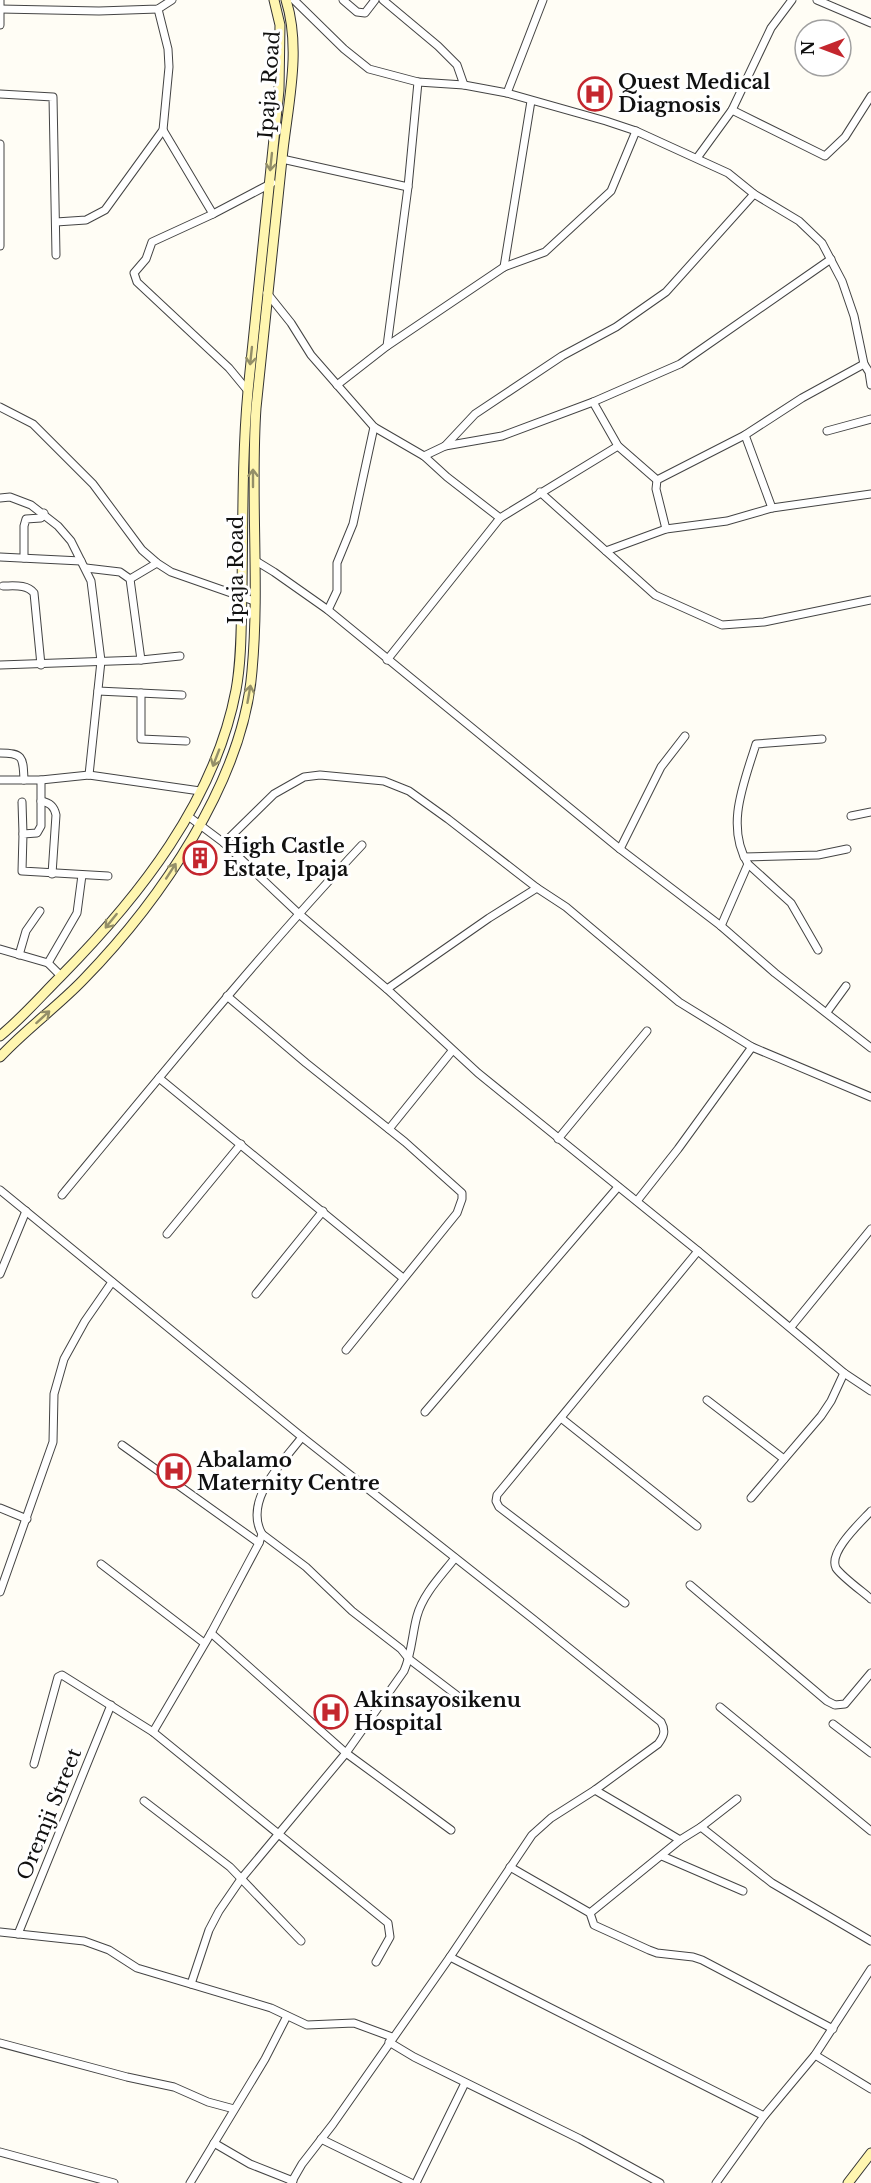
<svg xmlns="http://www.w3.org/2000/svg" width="871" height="2183" viewBox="0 0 871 2183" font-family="'Libre Baskerville',serif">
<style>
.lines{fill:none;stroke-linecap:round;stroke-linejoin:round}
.street-casing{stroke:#444;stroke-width:9}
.secondary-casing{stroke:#333;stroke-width:11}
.street{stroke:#fff;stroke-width:7}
.secondary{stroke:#fff6b0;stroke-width:9}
.oneway{stroke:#948f68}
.labels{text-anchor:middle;stroke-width:6;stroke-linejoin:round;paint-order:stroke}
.poi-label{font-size:20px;font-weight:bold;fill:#111;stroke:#fff;text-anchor:start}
.street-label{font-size:20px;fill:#111;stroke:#fff}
</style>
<rect width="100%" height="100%" fill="#fffdf5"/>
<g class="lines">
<g class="street-casing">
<g id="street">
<path d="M294,0L344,49L369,69L418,82L464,85L507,93L606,121L636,131L728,173L754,194L799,221L822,243L842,281L854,316L864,364L869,372L871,385"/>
<path d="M343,0L357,12L365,13L375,0"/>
<path d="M383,0L438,46L457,65L464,85"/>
<path d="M817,0L871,23"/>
<path d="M0,9L99,11L158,9L172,0"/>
<path d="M0,25V0"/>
<path d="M507,93L543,0"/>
<path d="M0,94L53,97L56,255"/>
<path d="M732,110L825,156L845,137L871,96"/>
<path d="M163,130L213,214"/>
<path d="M0,144V246"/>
<path d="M697,158L732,110L771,28L792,0"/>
<path d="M282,159L408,187"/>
<path d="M56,222L86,220L105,210L163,130L169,67L168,49L158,9"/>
<path d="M504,267L531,101"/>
<path d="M267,293L291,323L311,355L374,427L424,456L447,477L500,518"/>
<path d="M387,346L504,267L545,252L611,191L636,131"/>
<path d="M337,385L387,346L408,187L418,82"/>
<path d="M248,391L229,368L137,282L134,273L146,259L152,242L213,214L272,183"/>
<path d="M593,402L618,446L657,480"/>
<path d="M0,407L33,424L93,484L142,550L157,563L171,572L254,601"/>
<path d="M827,431L871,419"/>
<path d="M745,435L772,508"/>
<path d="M445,446L502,436L593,402L680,364L831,259"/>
<path d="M424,456L445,446L475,414L562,356L616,327L666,292L754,194"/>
<path d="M540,492L655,595L722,625L764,622L871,600"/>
<path d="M0,498L10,497L31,505L58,526L71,541L91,581L101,661L89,775"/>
<path d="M666,529L656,489L657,480L745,435L802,398L864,364"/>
<path d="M606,551L666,529L727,521L772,508L871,494"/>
<path d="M0,557L81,561"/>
<path d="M24,558V526L26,519L41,518L44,513"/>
<path d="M256,561L274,572L328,610L620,849L721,926L775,973L871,1048"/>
<path d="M86,568L120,572L130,579L141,660"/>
<path d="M130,579L157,563"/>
<path d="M3,586C14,586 27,584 34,593L41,665"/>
<path d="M328,610L337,591V563L353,524L374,427"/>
<path d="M387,660L500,518L618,446"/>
<path d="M0,665L141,660L180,656"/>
<path d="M98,691L182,695"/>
<path d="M141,693V739L186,741"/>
<path d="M0,753C24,753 23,758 24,780"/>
<path d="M0,780H41L89,775L200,791"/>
<path d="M41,780V826L37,833L23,834L22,871L108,876"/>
<path d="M41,801C50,803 54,806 56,815L52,874"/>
<path d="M22,802L23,834"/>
<path d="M188,816L224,843L298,913L387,989L478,1073L698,1251L844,1373L871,1391"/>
<path d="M851,816L871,812"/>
<path d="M224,843L274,794L304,777L320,775L384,781L409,791L448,819L537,888L566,907L679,1002L752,1047L871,1097"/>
<path d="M620,849L661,767L685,736"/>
<path d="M744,857L818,855L847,849"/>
<path d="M748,864L791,903L818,950"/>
<path d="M721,926L748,864C725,826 744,783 756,744L822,739"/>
<path d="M0,949L48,963L61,976"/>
<path d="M19,955L26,931L40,911"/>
<path d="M48,963L77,913L82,875"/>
<path d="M387,989L489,918L537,888"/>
<path d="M227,996L306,1063L405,1142L462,1193V1199L457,1213L346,1350"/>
<path d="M827,1012L846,986"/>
<path d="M159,1078L403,1278"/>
<path d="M389,1129L452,1051"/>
<path d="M558,1139L647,1031"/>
<path d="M0,1190L302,1437L533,1619L661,1722C666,1731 664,1736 658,1744L595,1790L551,1818L532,1835L450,1957L333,2124L302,2164L291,2183"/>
<path d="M62,1195C160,1077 257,957 362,845"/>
<path d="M637,1201L678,1149L752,1047"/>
<path d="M167,1234L241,1144"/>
<path d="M0,1274L26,1211"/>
<path d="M256,1294L323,1211"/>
<path d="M791,1327L871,1229"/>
<path d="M707,1400L784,1459"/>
<path d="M425,1412L618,1187"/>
<path d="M561,1418L697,1526"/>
<path d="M122,1445L259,1543"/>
<path d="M751,1498L821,1416L831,1401L844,1373"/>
<path d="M0,1508L27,1519"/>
<path d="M871,1511C861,1522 828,1552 836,1568C841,1576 863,1592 871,1599"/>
<path d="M262,1534L306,1567L352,1611L401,1649L409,1659L463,1700"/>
<path d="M101,1564L204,1643"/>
<path d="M690,1585L827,1701L835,1705L845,1704L871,1673"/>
<path d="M0,1592L53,1442L54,1394L64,1359L85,1321L112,1282"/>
<path d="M625,1603L499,1507L496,1501L497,1495L698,1251"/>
<path d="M211,1633L346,1753L451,1830"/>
<path d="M720,1707L871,1831"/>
<path d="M833,1724L871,1753"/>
<path d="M153,1732L211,1633L259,1543L262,1534C243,1500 283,1462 302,1437"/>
<path d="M34,1764L58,1677L62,1675L153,1732L388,1923L390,1937L376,1962"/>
<path d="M595,1790L680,1840"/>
<path d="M144,1801L230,1867L301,1941"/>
<path d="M701,1827L772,1883L871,1941"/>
<path d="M662,1856L743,1891"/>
<path d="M510,1867L590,1913L594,1925L649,1950L657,1953L693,1957L702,1960L833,2029"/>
<path d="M590,1913L680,1840L701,1827L737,1799"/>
<path d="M0,1932L84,1941L109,1950L137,1968L271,2008L307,2025L354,2023L392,2037"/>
<path d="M18,1934L111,1705"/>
<path d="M450,1957L764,2116"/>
<path d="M191,1984L209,1930L219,1911L241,1879L346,1753L404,1671C412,1653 412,1634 417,1616C423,1594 441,1576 455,1558"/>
<path d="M389,2042L414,2057L580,2139L660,2183"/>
<path d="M0,2043L127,2077L174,2087L208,2102L234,2109"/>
<path d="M815,2055L871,2089"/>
<path d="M321,2139L411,2183"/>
<path d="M214,2143L250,2164L293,2181"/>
<path d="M0,2152L114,2183"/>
<path d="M190,2183L265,2059L287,2016"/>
<path d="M416,2183L465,2083"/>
<path d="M716,2183L764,2116L815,2055L871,1969"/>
</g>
</g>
<g class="secondary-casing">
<g id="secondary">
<path d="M0,1036C22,1018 41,996 61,976C139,897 215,801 236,690C242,657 241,623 242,590C243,524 242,457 248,391L279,90L280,25L274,0"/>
<path d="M0,1057C26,1029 57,1007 83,980C159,902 243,782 252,671C260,584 250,496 256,408C264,325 273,242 282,159C287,107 302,51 286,0"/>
<path d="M848,2183L871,2153"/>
</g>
</g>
<use href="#street" class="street"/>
<use href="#secondary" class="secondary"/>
</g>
<defs><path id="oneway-shaft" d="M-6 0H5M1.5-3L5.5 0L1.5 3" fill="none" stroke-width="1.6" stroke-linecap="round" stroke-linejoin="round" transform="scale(1.5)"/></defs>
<g class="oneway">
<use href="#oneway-shaft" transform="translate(271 162) rotate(96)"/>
<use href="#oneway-shaft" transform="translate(251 356) rotate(96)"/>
<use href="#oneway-shaft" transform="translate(253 478) rotate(-90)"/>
<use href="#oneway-shaft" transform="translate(249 694) rotate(-80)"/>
<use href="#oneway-shaft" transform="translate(216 758) rotate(111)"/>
<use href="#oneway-shaft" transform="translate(171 871) rotate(-57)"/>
<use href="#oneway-shaft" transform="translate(111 921) rotate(129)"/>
<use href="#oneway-shaft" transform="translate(43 1017) rotate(-42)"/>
</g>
<defs>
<g id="hospital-ring" transform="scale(1.725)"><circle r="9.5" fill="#fff" stroke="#c4262e" stroke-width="1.5"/><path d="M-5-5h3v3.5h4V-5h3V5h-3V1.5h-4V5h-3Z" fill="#c4262e"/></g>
<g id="building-ring" transform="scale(1.725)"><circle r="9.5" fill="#fff" stroke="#c4262e" stroke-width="1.5"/><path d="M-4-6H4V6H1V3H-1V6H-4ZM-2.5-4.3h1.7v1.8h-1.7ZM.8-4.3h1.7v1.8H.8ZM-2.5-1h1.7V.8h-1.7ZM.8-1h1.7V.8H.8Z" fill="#c4262e"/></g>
</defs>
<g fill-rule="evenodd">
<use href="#hospital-ring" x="595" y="94"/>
<use href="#building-ring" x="200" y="858"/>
<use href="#hospital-ring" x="174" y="1471"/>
<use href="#hospital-ring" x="331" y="1712"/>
</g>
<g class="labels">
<g class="poi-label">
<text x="618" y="89">Quest Medical<tspan x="618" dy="23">Diagnosis</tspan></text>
<text x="223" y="853">High Castle<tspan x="223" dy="23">Estate, Ipaja</tspan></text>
<text x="197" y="1467">Abalamo<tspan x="197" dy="23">Maternity Centre</tspan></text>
<text x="354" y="1707">Akinsayosikenu<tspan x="354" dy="23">Hospital</tspan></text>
</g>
<g class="street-label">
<text transform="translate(269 85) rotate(-86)" y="7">Ipaja Road</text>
<text transform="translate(236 570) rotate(-90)" y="7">Ipaja Road</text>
<text transform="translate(49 1814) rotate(-68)" y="7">Oremji Street</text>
</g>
</g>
<g transform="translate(823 48) rotate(270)"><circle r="28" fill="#ffffff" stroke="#a0a0a0" stroke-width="1.5"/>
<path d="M0-4.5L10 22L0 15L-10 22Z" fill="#c4262e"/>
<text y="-9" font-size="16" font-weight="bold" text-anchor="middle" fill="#111111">N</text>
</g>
</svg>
